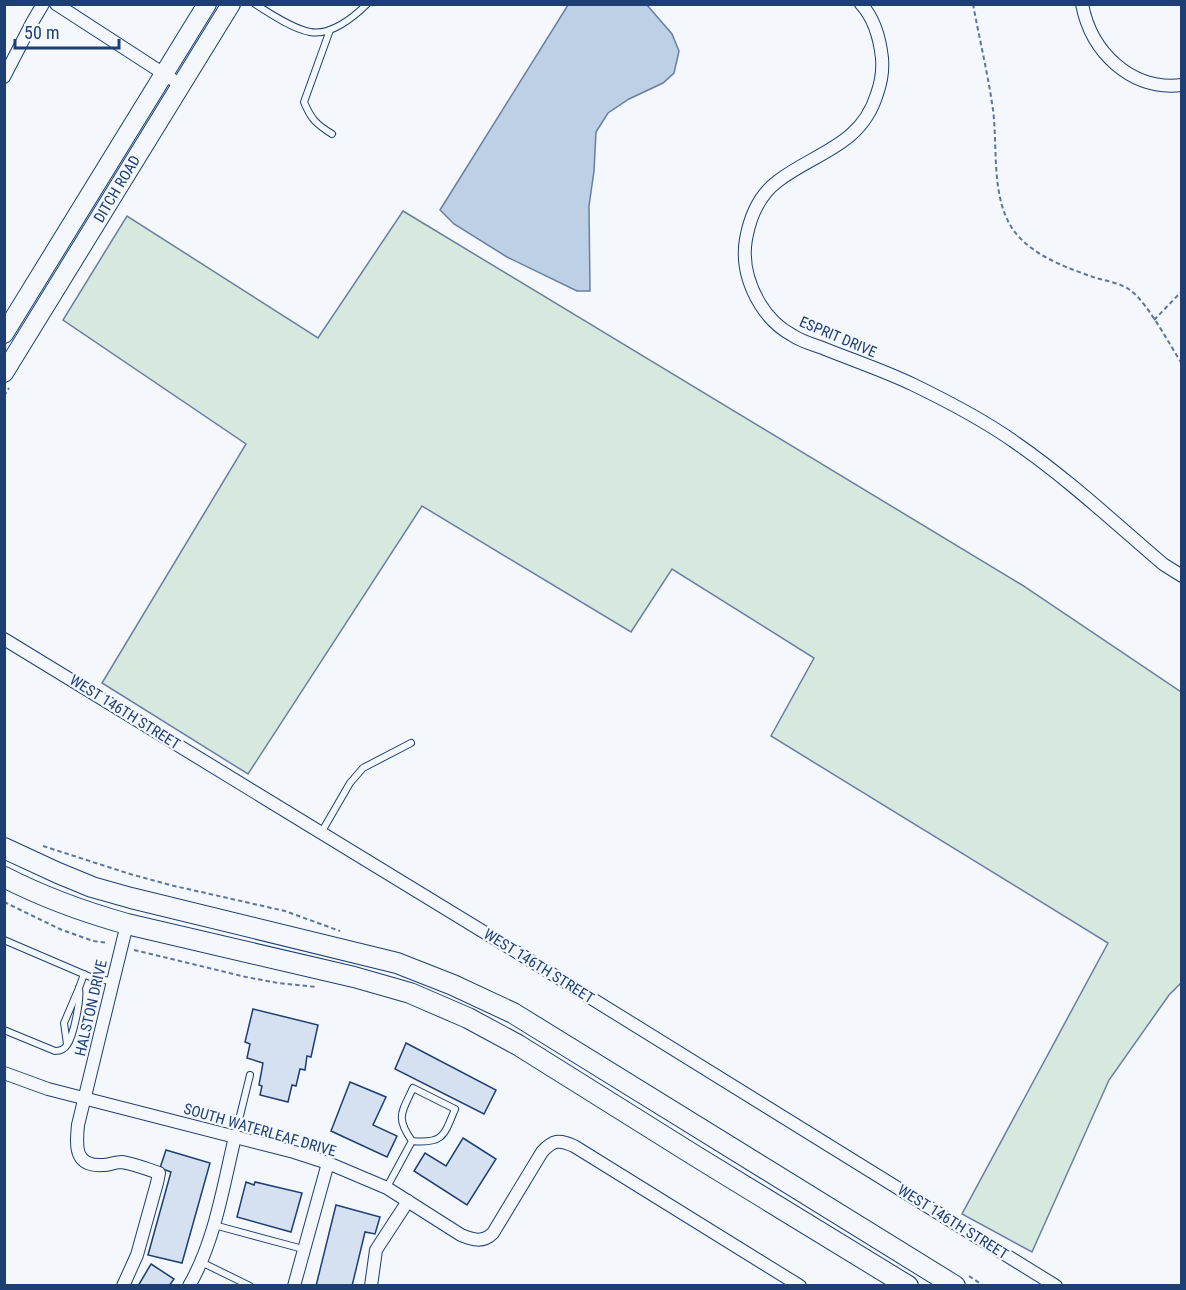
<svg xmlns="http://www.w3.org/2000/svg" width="1186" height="1290" viewBox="0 0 1186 1290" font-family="'Roboto Condensed',sans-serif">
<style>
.green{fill:#d7e8df;stroke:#687fa3;stroke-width:1.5}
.water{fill:#bed0e5;stroke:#687fa3;stroke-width:1.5}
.building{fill:#d5e0f0;stroke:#1d3f73;stroke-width:1.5}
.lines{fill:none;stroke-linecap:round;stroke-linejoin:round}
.lane-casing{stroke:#1d3f73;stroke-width:8}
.street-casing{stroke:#1d3f73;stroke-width:14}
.secondary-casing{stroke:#1d3f73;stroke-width:20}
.primary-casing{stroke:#1d3f73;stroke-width:22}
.path{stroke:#5e769c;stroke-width:2;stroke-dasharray:4.5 3;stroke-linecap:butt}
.lane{stroke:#f4f7fb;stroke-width:6}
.street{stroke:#f4f7fb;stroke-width:12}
.secondary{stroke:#f4f7fb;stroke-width:18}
.primary{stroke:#f4f7fb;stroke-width:20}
.labels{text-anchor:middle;stroke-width:4.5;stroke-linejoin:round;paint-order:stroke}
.street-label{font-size:15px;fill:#1d3f73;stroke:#f4f7fb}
</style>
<rect width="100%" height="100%" fill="#f4f7fb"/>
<path class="green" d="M403,211L1022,585L1181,692V983L1169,995L1109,1080L1032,1252L962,1214L1108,943L771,736L814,658L672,569L631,632L422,506L248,774L102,683L246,444L63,320L127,216L318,338Z"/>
<path class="water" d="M647,5L672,34L679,51L674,73L663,83L629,99L608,113L596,132L594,171L589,206L590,291H577L507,257L454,224L440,210L568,5Z"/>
<g class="building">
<path d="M253,1009L318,1025L311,1057L307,1056L305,1070L300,1069L296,1086L292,1085L288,1102L260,1095L262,1086L259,1085L263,1063L247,1058L250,1044L245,1042Z"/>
<path d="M406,1043L496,1090L484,1114L395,1069Z"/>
<path d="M350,1082L386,1097L373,1125L397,1136L387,1157L331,1131Z"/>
<path d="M463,1138L496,1159L467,1205L414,1171L425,1153L446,1166Z"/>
<path d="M166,1150L210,1163L182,1263L148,1255L171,1172L160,1168Z"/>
<path d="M246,1182L254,1185L255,1182L302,1193L291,1232L237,1217Z"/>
<path d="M336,1205L380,1217L375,1234L365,1232L352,1286H316Z"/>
<path d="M151,1264L174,1279L169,1286H138Z"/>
</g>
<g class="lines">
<g class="lane-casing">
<g id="lane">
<path d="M255,4C269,13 293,29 310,32C330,36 353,18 367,4"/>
<path d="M330,30L304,102C311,119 316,124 332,134"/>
<path d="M321,833L350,783L363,768L411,743"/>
<path d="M4,940L95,979L112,981"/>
<path d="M4,1030L55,1051C60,1051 64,1050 67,1045C74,1035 81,999 79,988"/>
<path d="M67,1044L64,1023L79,988L84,974"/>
<path d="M235,1136L250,1075"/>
<path d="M387,1187L412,1141C443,1144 444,1136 455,1109L413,1088C402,1112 395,1117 412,1141"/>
<path d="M214,1225L303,1249"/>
<path d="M201,1262L250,1286"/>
</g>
</g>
<g class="street-casing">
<g id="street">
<path d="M56,4L181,85"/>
<path d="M861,4C874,18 880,40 882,58C883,70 881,83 877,94C861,146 816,152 778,181C759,195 750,217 746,239C742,262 748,284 760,304C768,317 779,328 792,335C802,342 815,345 825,349C855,361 885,371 914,385C949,402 984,420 1016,443C1068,479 1115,523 1163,564L1182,576"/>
<path d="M1082,4C1091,52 1131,91 1182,85"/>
<path d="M4,77L33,21L43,4"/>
<path d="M4,639L523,956L1056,1286"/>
<path d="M4,1073L48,1089L294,1152L328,1163L387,1188L461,1235C473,1240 483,1243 493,1233L542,1152C553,1140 559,1139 574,1146L800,1286"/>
<path d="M123,1286L137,1255L157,1183L159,1173C147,1169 134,1164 122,1162C115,1162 109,1165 103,1165C74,1167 76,1146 78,1125L127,924"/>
<path d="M189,1286C215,1241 223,1187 235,1137"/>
<path d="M294,1286L328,1163"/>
<path d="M371,1286L376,1250L408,1201"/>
</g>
</g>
<g class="secondary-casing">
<g id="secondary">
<path d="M4,334L207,4"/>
<path d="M4,373L231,4"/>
</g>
</g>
<g class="primary-casing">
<g id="primary">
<path d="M4,848L58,873L92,887L131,898L397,963L453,985L513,1013L955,1286"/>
<path d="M4,877C43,897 84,912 127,924L354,977L410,993L468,1018L518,1045L697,1157L908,1286"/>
</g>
</g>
<g class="path">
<path d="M973,4C979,37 987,70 992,103C999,143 989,196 1014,231C1033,256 1067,268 1096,278C1107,281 1120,283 1130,290C1147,302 1170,345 1182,364"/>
<path d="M1154,320L1182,291"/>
<path d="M4,396L9,388"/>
<path d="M43,846L130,874L170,885L285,911L340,931"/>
<path d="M4,902L62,930L93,941L108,943"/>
<path d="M134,950L246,977L278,983L316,987"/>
<path d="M969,1276L984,1286"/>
</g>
<use href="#lane" class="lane"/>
<use href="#street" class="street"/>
<use href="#secondary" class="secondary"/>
<use href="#primary" class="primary"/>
</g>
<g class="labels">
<g class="street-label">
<text transform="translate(117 189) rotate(-59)" y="5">DITCH ROAD</text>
<text transform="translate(838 337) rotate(23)" y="5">ESPRIT DRIVE</text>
<text transform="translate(125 712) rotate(32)" y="5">WEST 146TH STREET</text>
<text transform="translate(539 966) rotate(32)" y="5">WEST 146TH STREET</text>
<text transform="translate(91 1008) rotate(-77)" y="5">HALSTON DRIVE</text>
<text transform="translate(260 1130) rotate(16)" y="5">SOUTH WATERLEAF DRIVE</text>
<text transform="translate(953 1222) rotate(32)" y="5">WEST 146TH STREET</text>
</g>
</g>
<rect width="1186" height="1290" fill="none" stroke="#1d3f73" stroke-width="12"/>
<path d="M15 39v9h104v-9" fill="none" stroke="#1d3f73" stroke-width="3"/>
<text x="24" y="39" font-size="18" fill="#1d3f73" stroke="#f4f7fb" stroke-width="4.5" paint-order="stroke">50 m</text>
</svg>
